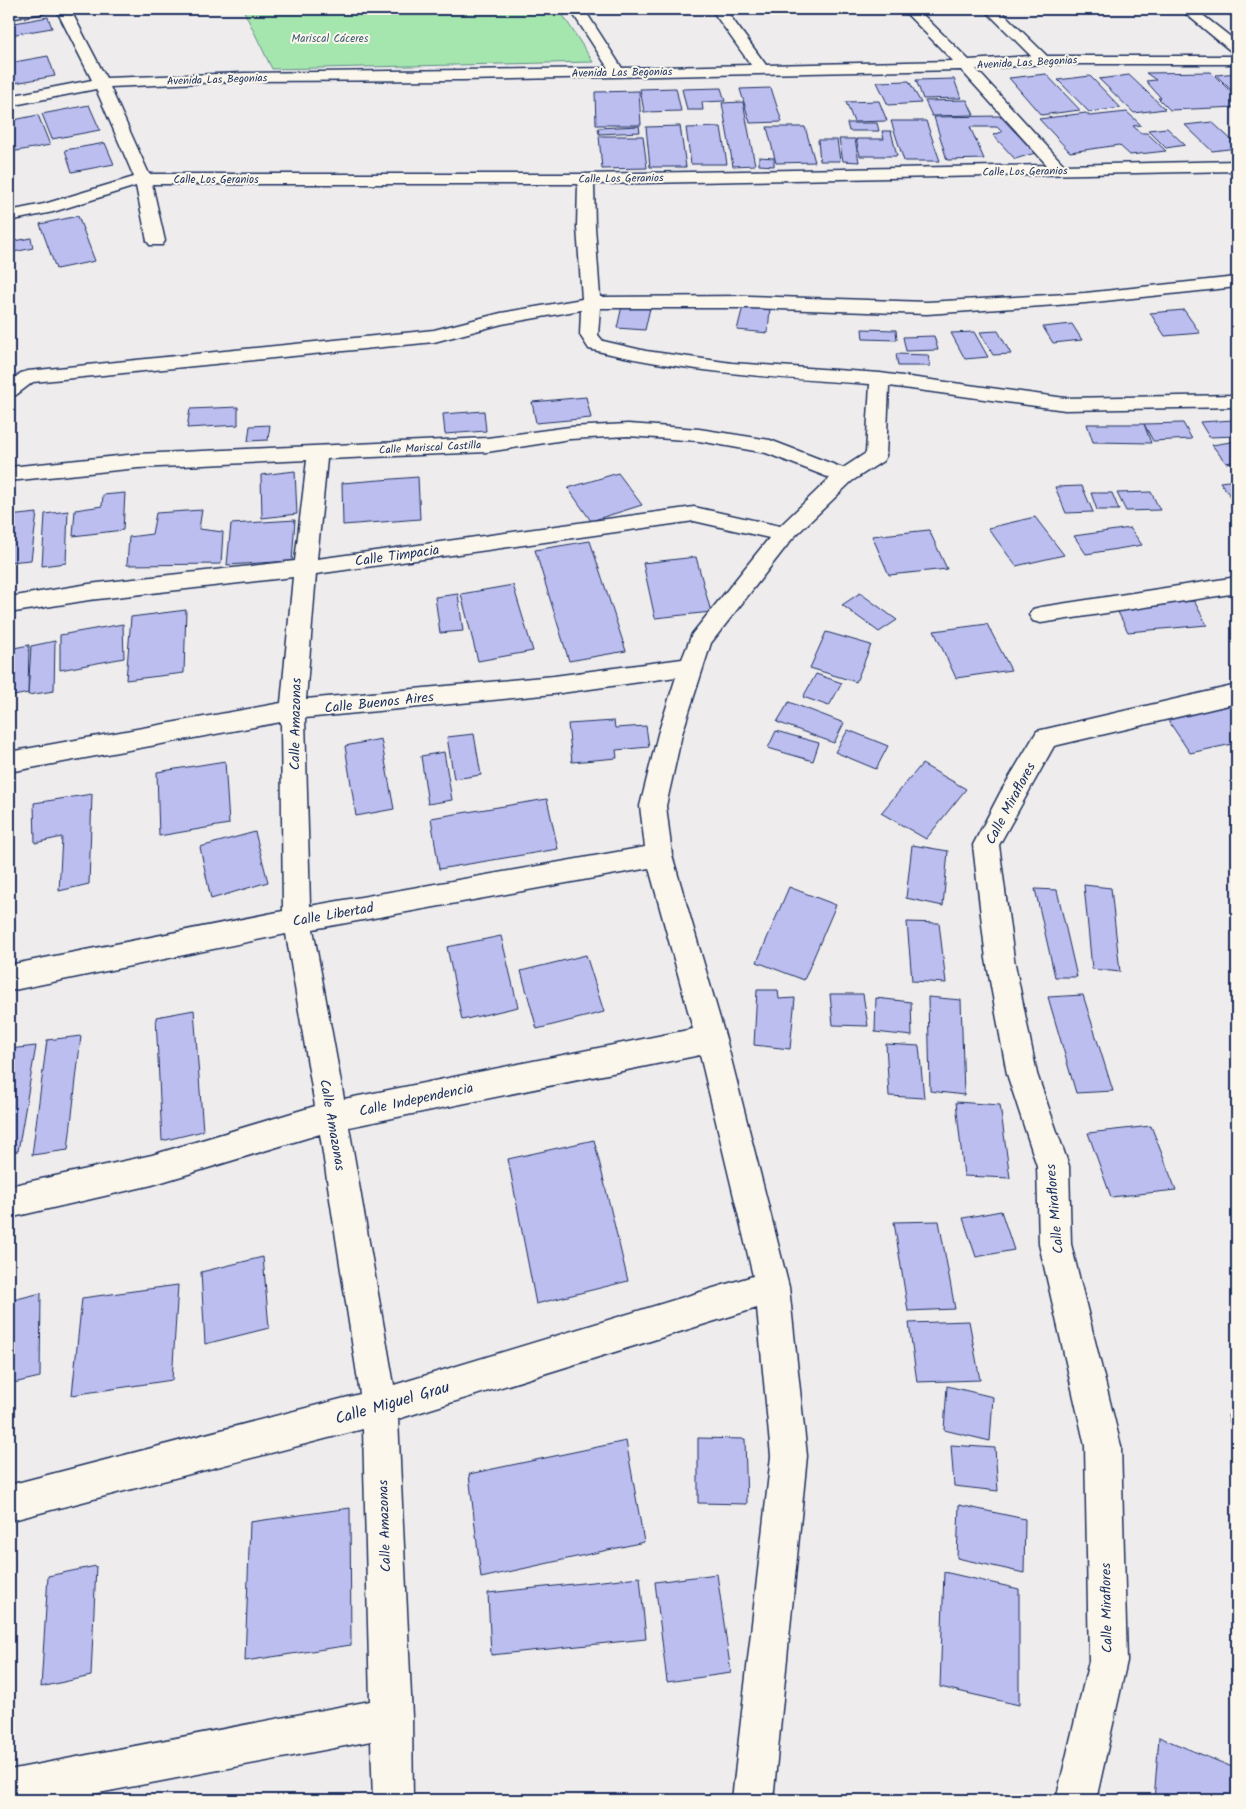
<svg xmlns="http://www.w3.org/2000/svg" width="1246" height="1809" viewBox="0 0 1246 1809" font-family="Kalam,sans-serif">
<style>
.green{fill:#a5e6af;stroke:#608a86}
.building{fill:#bcbef0;stroke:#1b2f5e}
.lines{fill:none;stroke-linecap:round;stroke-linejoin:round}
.minor-casing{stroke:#1b2f5e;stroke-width:3}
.minor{fill:#fbf7ec;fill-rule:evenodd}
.labels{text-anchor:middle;stroke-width:4;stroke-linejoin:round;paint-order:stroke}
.far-park-label{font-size:11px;fill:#3e5d72;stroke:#fbf7ec}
.far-street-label{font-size:11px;fill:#1b2f5e;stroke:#fbf7ec}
.street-label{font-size:14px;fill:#1b2f5e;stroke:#fbf7ec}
.near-street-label{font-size:16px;fill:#1b2f5e;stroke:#fbf7ec}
</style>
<rect width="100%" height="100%" fill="#eeeced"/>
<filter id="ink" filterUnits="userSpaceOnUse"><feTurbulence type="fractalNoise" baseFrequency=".02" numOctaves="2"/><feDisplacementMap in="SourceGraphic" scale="10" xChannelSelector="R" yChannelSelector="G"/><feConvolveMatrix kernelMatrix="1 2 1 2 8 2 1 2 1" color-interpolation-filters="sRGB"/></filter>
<g filter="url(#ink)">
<path class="green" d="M243,9H559L593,62L272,69Z"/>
<g class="building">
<path d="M1221,9H1237V14L1229,15Z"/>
<path d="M48,17L52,28L10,35L9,24Z"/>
<path d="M48,56L55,76L9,84V63Z"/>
<path d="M1211,72L1237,98V107L1170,110L1158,98H1161L1146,81L1156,80L1146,73Z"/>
<path d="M1237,73V96L1216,75Z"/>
<path d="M1046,74L1080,110L1041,115L1009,78Z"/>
<path d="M1129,75L1165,109L1134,113L1099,79Z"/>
<path d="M1090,76L1121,108L1089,112L1058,80Z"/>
<path d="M954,79L961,98L923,99L916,80Z"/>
<path d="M909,81L921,103L888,105L877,82Z"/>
<path d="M676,88L681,111L644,112L640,89Z"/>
<path d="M721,88L725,101L702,102L703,110H687L682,89Z"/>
<path d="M771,88L782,122L750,123L740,89Z"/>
<path d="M639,91L641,125H596L595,92Z"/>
<path d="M967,100L974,115L932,116L925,101Z"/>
<path d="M879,101L887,121L854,122L846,102Z"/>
<path d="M743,102L755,165L733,166L722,103Z"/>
<path d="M89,105L100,130L52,139L42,114Z"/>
<path d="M1127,112L1141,125L1133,126L1141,133H1147L1166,151L1130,155L1119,145L1070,152L1039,119L1086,113L1090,116Z"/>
<path d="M38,115L50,145L11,152L9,121Z"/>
<path d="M1000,116L1035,153L1015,159L993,135L1002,132L997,127H970L984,159L947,160L934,117Z"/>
<path d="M891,121H926L940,161H904Z"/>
<path d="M1212,122L1237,145V148L1212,151L1185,125Z"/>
<path d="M847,123H877L879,131H849Z"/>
<path d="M639,126L640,132L599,134L598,128Z"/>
<path d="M680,126L686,167H650L646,127Z"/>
<path d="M721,127L727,164H691L686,128Z"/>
<path d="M767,127H805L815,162L776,163Z"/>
<path d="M1167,128L1185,145L1166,148L1148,130Z"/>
<path d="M882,131H891L897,156H860L856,139H884Z"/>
<path d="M599,136H643L647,168L602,169Z"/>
<path d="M839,139H855L859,162L843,161Z"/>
<path d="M818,140H837L840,161H820Z"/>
<path d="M105,143L114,164L72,172L65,150Z"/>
<path d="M759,157L774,158V166L759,165Z"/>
<path d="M78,216L95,261L56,269L40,224Z"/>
<path d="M31,238L33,248L9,253V242Z"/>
<path d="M622,306L650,308L645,330L617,328Z"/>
<path d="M743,306L770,307L768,333L737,330Z"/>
<path d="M1184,310L1200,333L1165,336L1150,313Z"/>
<path d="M1072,324L1082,340L1053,343L1043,327Z"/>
<path d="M862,329L896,330L897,340L863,339Z"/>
<path d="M998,331L1011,354L993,355L980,332Z"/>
<path d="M974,332L988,357L965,359L951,333Z"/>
<path d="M934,336L938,350L906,351L903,337Z"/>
<path d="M896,354L928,355L930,366H898Z"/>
<path d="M586,397L591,418L536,423L532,402Z"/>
<path d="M238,407V425L187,428L190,409Z"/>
<path d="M484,411L486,431L445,434L443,414Z"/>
<path d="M1234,420L1237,426V436L1209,437L1200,422Z"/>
<path d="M1183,423L1192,439L1153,441L1144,424Z"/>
<path d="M1087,424H1144L1151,443L1093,442Z"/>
<path d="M270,425L268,440L248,441L250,426Z"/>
<path d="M1237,441V461L1226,463L1212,445Z"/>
<path d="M295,471L297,514L262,518L261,475Z"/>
<path d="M618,473L642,505L591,521L568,488Z"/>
<path d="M418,477L420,519L343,525L342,483Z"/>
<path d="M1237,480V505L1220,482Z"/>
<path d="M1082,486L1093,512L1066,513L1055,487Z"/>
<path d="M1151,492L1160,510L1126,511L1117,493Z"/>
<path d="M125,493L123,530L73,536L75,510L102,506L103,495Z"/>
<path d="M1091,493H1112L1119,510H1097Z"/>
<path d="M202,510L199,529L223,532L221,564L127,565L129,537L152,534L156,513Z"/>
<path d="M68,511L66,563L42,566L45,514Z"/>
<path d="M37,513L31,560L9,562V516Z"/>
<path d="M1035,517L1064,555L1016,566L988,528Z"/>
<path d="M295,520L292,561L227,565L231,524Z"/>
<path d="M1130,528L1142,545L1086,554L1074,536Z"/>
<path d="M929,530L947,569L889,575L872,536Z"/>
<path d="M590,541L626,651L569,661L535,550Z"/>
<path d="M696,557L711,612L655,618L643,563Z"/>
<path d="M513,585L533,651L478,661L461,594Z"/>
<path d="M860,593L897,620L879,632L842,605Z"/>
<path d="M458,594L463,631L440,633L435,597Z"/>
<path d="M1194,601L1207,625L1128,632L1116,608Z"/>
<path d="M186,610L184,673L126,680L131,617Z"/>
<path d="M123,624L124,658L60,670V635Z"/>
<path d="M987,624L1011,670L956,678L934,631Z"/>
<path d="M826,632L871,645L856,682L810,668Z"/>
<path d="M55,641L54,691L28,695L31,646Z"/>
<path d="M29,645L28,693L9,697V649Z"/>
<path d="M816,674L842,683L829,706L803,697Z"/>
<path d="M789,702L844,723L834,743L777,722Z"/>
<path d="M1235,705L1237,708V743L1190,753L1166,717Z"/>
<path d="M614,721L615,728L646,726L649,747L616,750L617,758L572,762L568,724Z"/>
<path d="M848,730L888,746L876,769L835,752Z"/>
<path d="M776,731L819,743L813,761L768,748Z"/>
<path d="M474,734L481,775L454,779L447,737Z"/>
<path d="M381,739L394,809L356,816L345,746Z"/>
<path d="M444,752L452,800L428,804L421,756Z"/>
<path d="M225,761L229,824L159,836L157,772Z"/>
<path d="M922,764L966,789L926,839L881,813Z"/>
<path d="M92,794L89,884L59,891L62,837L35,843L34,803Z"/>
<path d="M547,799L558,849L439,869L431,818Z"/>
<path d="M255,832L268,882L211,899L200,847Z"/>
<path d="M912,845L948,851L943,906L906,898Z"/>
<path d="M1084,885L1111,888L1120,972L1092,969Z"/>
<path d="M789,887L836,905L804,980L757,962Z"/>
<path d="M1035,889L1057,890L1077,977H1055Z"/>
<path d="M907,922L939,923L946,983L912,981Z"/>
<path d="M501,936L518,1007L462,1020L447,947Z"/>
<path d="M586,955L604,1012L537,1029L521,971Z"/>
<path d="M757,990H778L779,999L795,998L790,1049L754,1045Z"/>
<path d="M830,994H863L868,1026L833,1025Z"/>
<path d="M1083,995L1113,1091L1076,1093L1048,997Z"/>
<path d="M928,997L961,1000L964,1095L930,1091Z"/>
<path d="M876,998L911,1002L912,1036L875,1032Z"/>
<path d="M194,1010L203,1131L162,1141L156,1017Z"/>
<path d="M81,1036L68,1150L32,1155L47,1040Z"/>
<path d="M886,1044L919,1046L924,1098L889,1096Z"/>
<path d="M36,1046L18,1151L9,1152V1049Z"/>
<path d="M956,1102L1000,1105L1010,1178L964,1176Z"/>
<path d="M1151,1126L1176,1190L1111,1197L1088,1133Z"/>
<path d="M594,1140L628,1281L536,1304L508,1159Z"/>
<path d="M1001,1211L1014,1250L976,1257L963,1218Z"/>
<path d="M939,1221L955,1309L908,1311L894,1222Z"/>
<path d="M263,1257L269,1328L205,1344L201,1272Z"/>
<path d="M178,1285L172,1380L72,1395L82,1298Z"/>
<path d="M41,1293L40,1377L9,1384V1301Z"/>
<path d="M969,1321L980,1380L917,1382L909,1323Z"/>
<path d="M947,1386L993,1397L990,1441L944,1430Z"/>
<path d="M1228,1415H1237V1449Z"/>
<path d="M698,1438L745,1439L747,1504L698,1503Z"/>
<path d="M626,1441L644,1542L481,1578L469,1474Z"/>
<path d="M951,1445L995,1448L998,1491L954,1486Z"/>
<path d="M959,1505L1025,1519L1024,1573L957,1558Z"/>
<path d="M350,1508L351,1645L245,1661L250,1522Z"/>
<path d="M96,1566L91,1676L41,1687L48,1576Z"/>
<path d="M944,1572L1019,1589V1705L940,1687Z"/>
<path d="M717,1574L731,1673L667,1682L655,1582Z"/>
<path d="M640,1577L646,1639L491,1655L488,1593Z"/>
<path d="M1159,1737L1237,1769L1235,1800H1154Z"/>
</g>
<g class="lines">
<g class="minor-casing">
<g id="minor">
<path d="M21,9H51L44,13L9,19V11Z"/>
<path d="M56,9H70L106,78L244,73L608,68L570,9H584L622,68L751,65L711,9H725L766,65L953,61L902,9H917L969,60L1031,56L984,9H999L1047,56H1237V64H1043L976,69L1064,165L1237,161V171L594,184L595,227L600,297L749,296L927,302L1085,293L1237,277V287L1085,303L927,314L749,308H600L598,335L603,341L646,351L732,363L880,373L1065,398L1237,395V407L1065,410L889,386L886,456L883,461L852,481L792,539L711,643L682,734L666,806L672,855L726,1039L789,1287L807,1456L773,1800H732L771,1456L757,1308L398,1419L412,1717L413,1800H373L371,1741L62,1800H9V1770L370,1701L363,1429L9,1521V1485L360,1394L320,1134L152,1185L9,1218V1186L152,1155L315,1106L286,934L9,991V965L283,911L281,722L9,772V752L281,703L293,577L89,600L9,613V597L89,584L295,561L307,460L138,468L9,481V467L138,454L487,438L570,427L628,424L699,429L770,440L843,468L866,453L870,384C775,378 682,372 589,349L580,335L581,310L502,324L434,342L33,382L16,395L9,397V382L21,373L28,371L434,330L501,313L582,299L577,227L578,184H152L165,241L162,245H150L147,241L136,186L53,212L9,221V211L44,204L134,177L96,89L9,106V96L92,80ZM961,70L1047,165L586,174H149L110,87L244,81L462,80ZM628,436L699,441L766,453L830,478L780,526L694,507L317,559L327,459L487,452L570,439ZM694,521L769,538L692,634L682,659L554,676L306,699L316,574ZM676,677L658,734L640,806L645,847L310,906L305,718L554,694ZM649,868L693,1029L344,1099L313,929ZM700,1055L753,1276L394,1385L349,1127Z"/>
<path d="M1180,9H1195L1237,42V53L1232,52Z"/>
<path d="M1237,577V593L1041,623L1033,621L1029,615L1033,609L1041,607Z"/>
<path d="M1237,685V703L1054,746L999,845L1014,959L1037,1074L1069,1166L1071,1244L1121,1446L1127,1661L1096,1800H1056L1089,1661L1085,1446L1039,1244L1037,1166L1007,1074L986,959L973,845L1000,793L1037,731Z"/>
</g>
</g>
<use href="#minor" class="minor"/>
</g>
</g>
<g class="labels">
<g class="far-park-label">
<text x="330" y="42">Mariscal Cáceres</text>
</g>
<g class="far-street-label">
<text transform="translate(1027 62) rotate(-3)" y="4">Avenida Las Begonias</text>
<text transform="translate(622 72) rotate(-1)" y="4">Avenida Las Begonias</text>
<text transform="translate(217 79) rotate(-2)" y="4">Avenida Las Begonias</text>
<text transform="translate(1025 171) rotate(-1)" y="4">Calle Los Geranios</text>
<text transform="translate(621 178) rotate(-1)" y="4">Calle Los Geranios</text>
<text x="216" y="183">Calle Los Geranios</text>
<text transform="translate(430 447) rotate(-3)" y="4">Calle Mariscal Castilla</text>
</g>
<g class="street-label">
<text transform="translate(397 555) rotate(-8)" y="5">Calle Timpacia</text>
<text transform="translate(379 702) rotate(-6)" y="5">Calle Buenos Aires</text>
<text transform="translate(295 724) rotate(-89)" y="5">Calle Amazonas</text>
<text transform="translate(1010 803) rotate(-62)" y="5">Calle Miraflores</text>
<text transform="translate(333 914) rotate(-10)" y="5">Calle Libertad</text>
<text transform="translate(416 1099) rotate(-12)" y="5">Calle Independencia</text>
<text transform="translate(333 1125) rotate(80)" y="5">Calle Amazonas</text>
<text transform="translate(1054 1209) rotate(-95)" y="5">Calle Miraflores</text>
<text transform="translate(384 1526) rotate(-92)" y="5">Calle Amazonas</text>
<text transform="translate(1106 1608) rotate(-91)" y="5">Calle Miraflores</text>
</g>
<g class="near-street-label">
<text transform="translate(392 1402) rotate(-16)" y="6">Calle Miguel Grau</text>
</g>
</g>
<rect width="1246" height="1809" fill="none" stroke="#fbf7ec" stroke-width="30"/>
<rect x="15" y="15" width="1216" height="1779" fill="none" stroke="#1b2f5e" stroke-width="2" filter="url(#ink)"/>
</svg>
